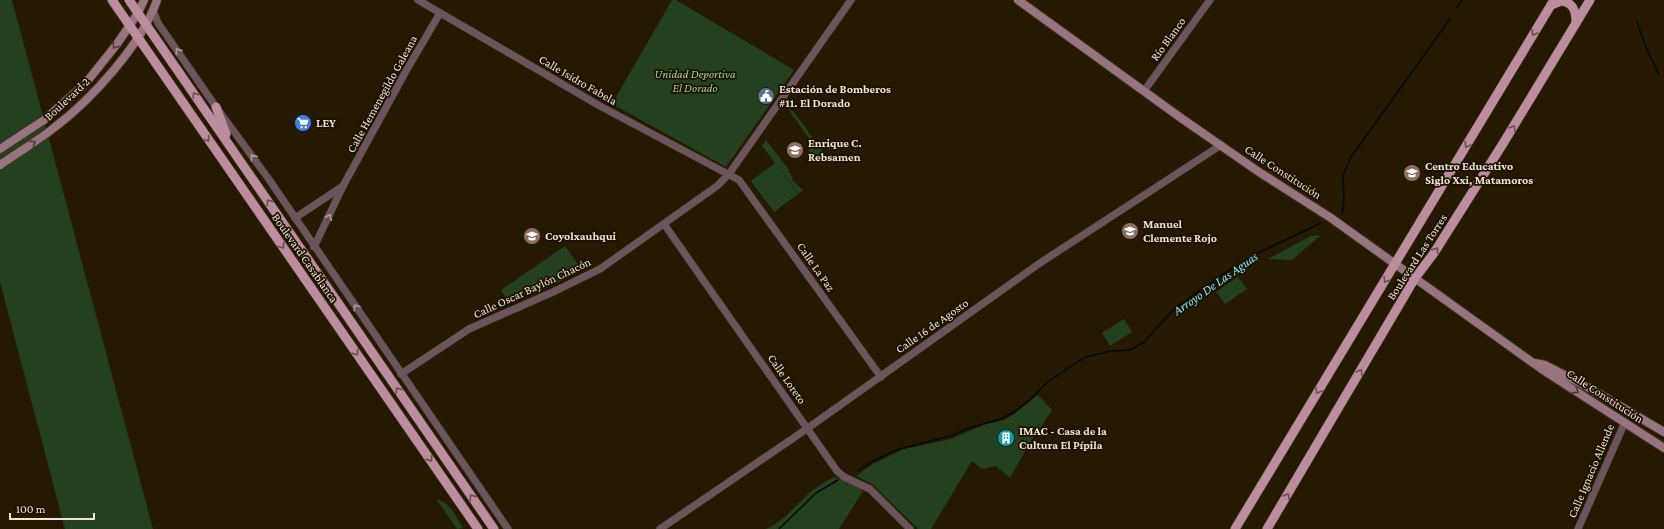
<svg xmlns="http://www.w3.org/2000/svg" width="1664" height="529" viewBox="0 0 1664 529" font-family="'Crimson Pro',serif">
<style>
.green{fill:#23411e}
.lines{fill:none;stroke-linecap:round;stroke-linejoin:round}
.stream{stroke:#00080b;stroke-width:1.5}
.tertiary-casing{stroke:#423620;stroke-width:8}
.secondary-casing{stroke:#423620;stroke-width:10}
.primary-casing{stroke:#423620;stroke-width:10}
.tertiary{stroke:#6b545c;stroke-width:7}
.secondary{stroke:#987481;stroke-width:8}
.primary{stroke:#bb8d9e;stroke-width:9}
.oneway{stroke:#6c4e4f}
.oneway2{stroke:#4e3834}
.oneway3{stroke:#ac9c9a}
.labels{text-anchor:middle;stroke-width:3.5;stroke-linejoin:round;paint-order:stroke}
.street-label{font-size:12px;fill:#eee5d7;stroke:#1c1000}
.park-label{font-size:12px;font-style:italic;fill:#a0d597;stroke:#1c1000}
.poi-label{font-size:12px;font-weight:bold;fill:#eee5d7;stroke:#1c1000;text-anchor:start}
.water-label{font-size:13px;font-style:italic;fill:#7de7fa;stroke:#1c1000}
</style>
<rect width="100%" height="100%" fill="#261902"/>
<g class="green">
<path d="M0,0H12L153,529H65L0,282Z"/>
<path d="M672,0H676L794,70L726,167L612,104Z"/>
<path d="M788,109L794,112L830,162L829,163L827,162L825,163L808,150L814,145Z"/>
<path d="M766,140L790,171L789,172L793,178L792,180L803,190L799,194L775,163L798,194L774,212L751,181L775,163L762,146Z"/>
<path d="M1321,235L1292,260L1268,259L1311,236Z"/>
<path d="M565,246L582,270L549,287L509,302L501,290Z"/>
<path d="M1238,277L1247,289L1225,304L1216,292Z"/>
<path d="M1124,319L1132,332L1110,346L1102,333Z"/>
<path d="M1038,395L1052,410L1028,446L1010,478L996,466L982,469L972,461L931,529H918L872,484L856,476L873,464L904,449L951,439L986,424L1004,420L1013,415Z"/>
<path d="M834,477C843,480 858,484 863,491L839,529H766C782,521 789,513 802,500C811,490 823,483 834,477Z"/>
<path d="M437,500C449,500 457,519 463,528L457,529Z"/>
</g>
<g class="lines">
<g class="stream">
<path d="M1457,7L1462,0"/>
<path d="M1637,22L1645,45L1659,75"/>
<path d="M1342,214L1344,200L1343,176L1351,157L1450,19"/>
<path d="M858,471L873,461L896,450L950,436L969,428L1001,419L1014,412L1027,402L1049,381L1085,357L1111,351L1130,350L1144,342L1175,308L1217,278L1256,254L1321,223"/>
<path d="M779,529L816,493L838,480"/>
</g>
<g class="tertiary-casing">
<g id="tertiary">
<path d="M418,0L600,106L739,180L881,377"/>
<path d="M153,10L158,23L216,107L268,178L508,529"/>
<path d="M1144,91L1210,0"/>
<path d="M295,218L343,186"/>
<path d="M664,224L837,471L844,477L870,489L910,529"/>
<path d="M314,247L343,186L406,71L440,13"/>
<path d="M401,374L469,329L553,292L600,269L717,186L729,174L851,0"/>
<path d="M660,529L808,428L1040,263L1221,145"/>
<path d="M1578,529L1625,422"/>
</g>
</g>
<g class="secondary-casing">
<g id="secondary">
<path d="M1018,0L1181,118L1259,172L1331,218L1543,370L1664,448"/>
<path d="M0,149L44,120L85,84L117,44L138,13L144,0"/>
<path d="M0,165C18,152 38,141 55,127C92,99 142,44 157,0"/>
<path d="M1535,363L1545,365L1586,386L1664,432"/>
</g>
</g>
<g class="primary-casing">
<g id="primary">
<path d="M112,0L478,529"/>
<path d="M129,0L494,529"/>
<path d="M1551,5L1561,1C1574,2 1576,12 1576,23"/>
<path d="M216,107L226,134"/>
<path d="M1235,529L1554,0"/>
<path d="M1267,529L1415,278L1434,253L1504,142L1590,0"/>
</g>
</g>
<use href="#tertiary" class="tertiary"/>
<use href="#secondary" class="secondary"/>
<use href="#primary" class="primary"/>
</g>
<defs><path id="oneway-chevron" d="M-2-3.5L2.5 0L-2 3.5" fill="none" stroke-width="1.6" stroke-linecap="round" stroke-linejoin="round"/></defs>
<g class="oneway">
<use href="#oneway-chevron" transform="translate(1534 33) rotate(121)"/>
<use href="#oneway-chevron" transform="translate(195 95) rotate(-125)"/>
<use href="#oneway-chevron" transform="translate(1513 128) rotate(-59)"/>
<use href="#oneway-chevron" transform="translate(207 139) rotate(55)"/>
<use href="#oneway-chevron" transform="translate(1467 145) rotate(121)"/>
<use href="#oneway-chevron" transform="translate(269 202) rotate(-125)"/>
<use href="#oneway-chevron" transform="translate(282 246) rotate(55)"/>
<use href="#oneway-chevron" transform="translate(1436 250) rotate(-56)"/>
<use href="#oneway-chevron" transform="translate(1386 280) rotate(122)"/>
<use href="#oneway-chevron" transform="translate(356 353) rotate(55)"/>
<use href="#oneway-chevron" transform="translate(1360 372) rotate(-59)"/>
<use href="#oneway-chevron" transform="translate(398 390) rotate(-125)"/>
<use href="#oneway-chevron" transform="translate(1318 391) rotate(121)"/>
<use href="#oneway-chevron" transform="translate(430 459) rotate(55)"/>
<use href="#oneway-chevron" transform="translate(1287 496) rotate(-59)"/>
<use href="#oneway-chevron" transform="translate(472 497) rotate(-125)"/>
</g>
<g class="oneway2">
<use href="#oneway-chevron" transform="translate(115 46) rotate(126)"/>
<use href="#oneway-chevron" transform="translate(33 143) rotate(-34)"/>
<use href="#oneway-chevron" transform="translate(1576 391) rotate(32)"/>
</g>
<g class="oneway3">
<use href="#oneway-chevron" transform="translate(178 51) rotate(-125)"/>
<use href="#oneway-chevron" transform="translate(253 157) rotate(-126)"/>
<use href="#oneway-chevron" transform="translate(329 217) rotate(-64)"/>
<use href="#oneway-chevron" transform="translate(356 307) rotate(-124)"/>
</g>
<defs>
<g id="civic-disc" transform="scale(0.9)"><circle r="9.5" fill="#5c6f8a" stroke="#1c1000"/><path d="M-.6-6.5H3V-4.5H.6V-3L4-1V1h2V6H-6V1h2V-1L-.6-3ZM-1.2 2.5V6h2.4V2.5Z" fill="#fff"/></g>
<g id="supermarket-disc" transform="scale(0.9)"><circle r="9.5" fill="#3f7fe0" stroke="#1c1000"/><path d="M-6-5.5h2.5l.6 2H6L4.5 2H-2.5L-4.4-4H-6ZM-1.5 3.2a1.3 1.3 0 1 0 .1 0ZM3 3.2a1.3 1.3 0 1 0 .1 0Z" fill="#fff"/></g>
<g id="school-disc" transform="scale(0.9)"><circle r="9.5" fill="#8d6e63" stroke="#1c1000"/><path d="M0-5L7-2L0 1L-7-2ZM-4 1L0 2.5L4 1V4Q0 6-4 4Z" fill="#fff"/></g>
<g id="building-disc" transform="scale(0.9)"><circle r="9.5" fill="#0f9aa8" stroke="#1c1000"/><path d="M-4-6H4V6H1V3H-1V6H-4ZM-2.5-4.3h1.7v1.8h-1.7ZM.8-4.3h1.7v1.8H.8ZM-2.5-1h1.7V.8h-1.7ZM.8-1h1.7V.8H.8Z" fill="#fff"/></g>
</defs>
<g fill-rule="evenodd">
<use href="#civic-disc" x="766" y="96"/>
<use href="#supermarket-disc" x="303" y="123"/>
<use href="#school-disc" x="795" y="150"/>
<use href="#school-disc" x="1412" y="173"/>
<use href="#school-disc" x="1130" y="231"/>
<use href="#school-disc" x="532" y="236"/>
<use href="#building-disc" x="1006" y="438"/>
</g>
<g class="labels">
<g class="street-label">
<text transform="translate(1168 39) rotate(-54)" y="4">Río Blanco</text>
<text transform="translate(578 80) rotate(30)" y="4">Calle Isidro Fabela</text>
<text transform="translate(382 94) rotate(-61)" y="4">Calle Hemenegildo Galeana</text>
<text transform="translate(67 99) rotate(-43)" y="4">Boulevard 2</text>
<text transform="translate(1283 172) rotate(33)" y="4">Calle Constitución</text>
<text transform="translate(1417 257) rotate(-57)" y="4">Boulevard Las Torres</text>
<text transform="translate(305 258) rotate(55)" y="4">Boulevard Casablanca</text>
<text transform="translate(816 267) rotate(55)" y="4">Calle La Paz</text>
<text transform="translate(532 288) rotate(-25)" y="4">Calle Oscar Baylón Chacón</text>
<text transform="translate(932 326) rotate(-35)" y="4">Calle 16 de Agosto</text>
<text transform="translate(787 379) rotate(55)" y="4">Calle Loreto</text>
<text transform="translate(1605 396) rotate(33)" y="4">Calle Constitución</text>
<text transform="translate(1591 471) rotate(-67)" y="4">Calle Ignacio Allende</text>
</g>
<g class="park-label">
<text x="695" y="78">Unidad Deportiva<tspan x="695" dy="14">El Dorado</tspan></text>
</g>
<g class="poi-label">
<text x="779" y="93">Estación de Bomberos<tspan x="779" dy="14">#11. El Dorado</tspan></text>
<text x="316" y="127">LEY</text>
<text x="808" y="147">Enrique C.<tspan x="808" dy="14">Rebsamen</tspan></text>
<text x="1425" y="170">Centro Educativo<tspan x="1425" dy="14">Siglo Xxi, Matamoros</tspan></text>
<text x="1143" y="228">Manuel<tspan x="1143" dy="14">Clemente Rojo</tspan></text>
<text x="545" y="240">Coyolxauhqui</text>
<text x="1019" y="435">IMAC - Casa de la<tspan x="1019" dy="14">Cultura El Pípila</tspan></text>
</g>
<g class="water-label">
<text transform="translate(1215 283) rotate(-35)" y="5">Arroyo De Las Aguas</text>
</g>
</g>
<path d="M10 513v6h84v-6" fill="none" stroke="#eee5d7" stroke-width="2"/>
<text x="16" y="513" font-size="12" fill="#eee5d7" stroke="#1c1000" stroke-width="3" paint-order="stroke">100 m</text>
</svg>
